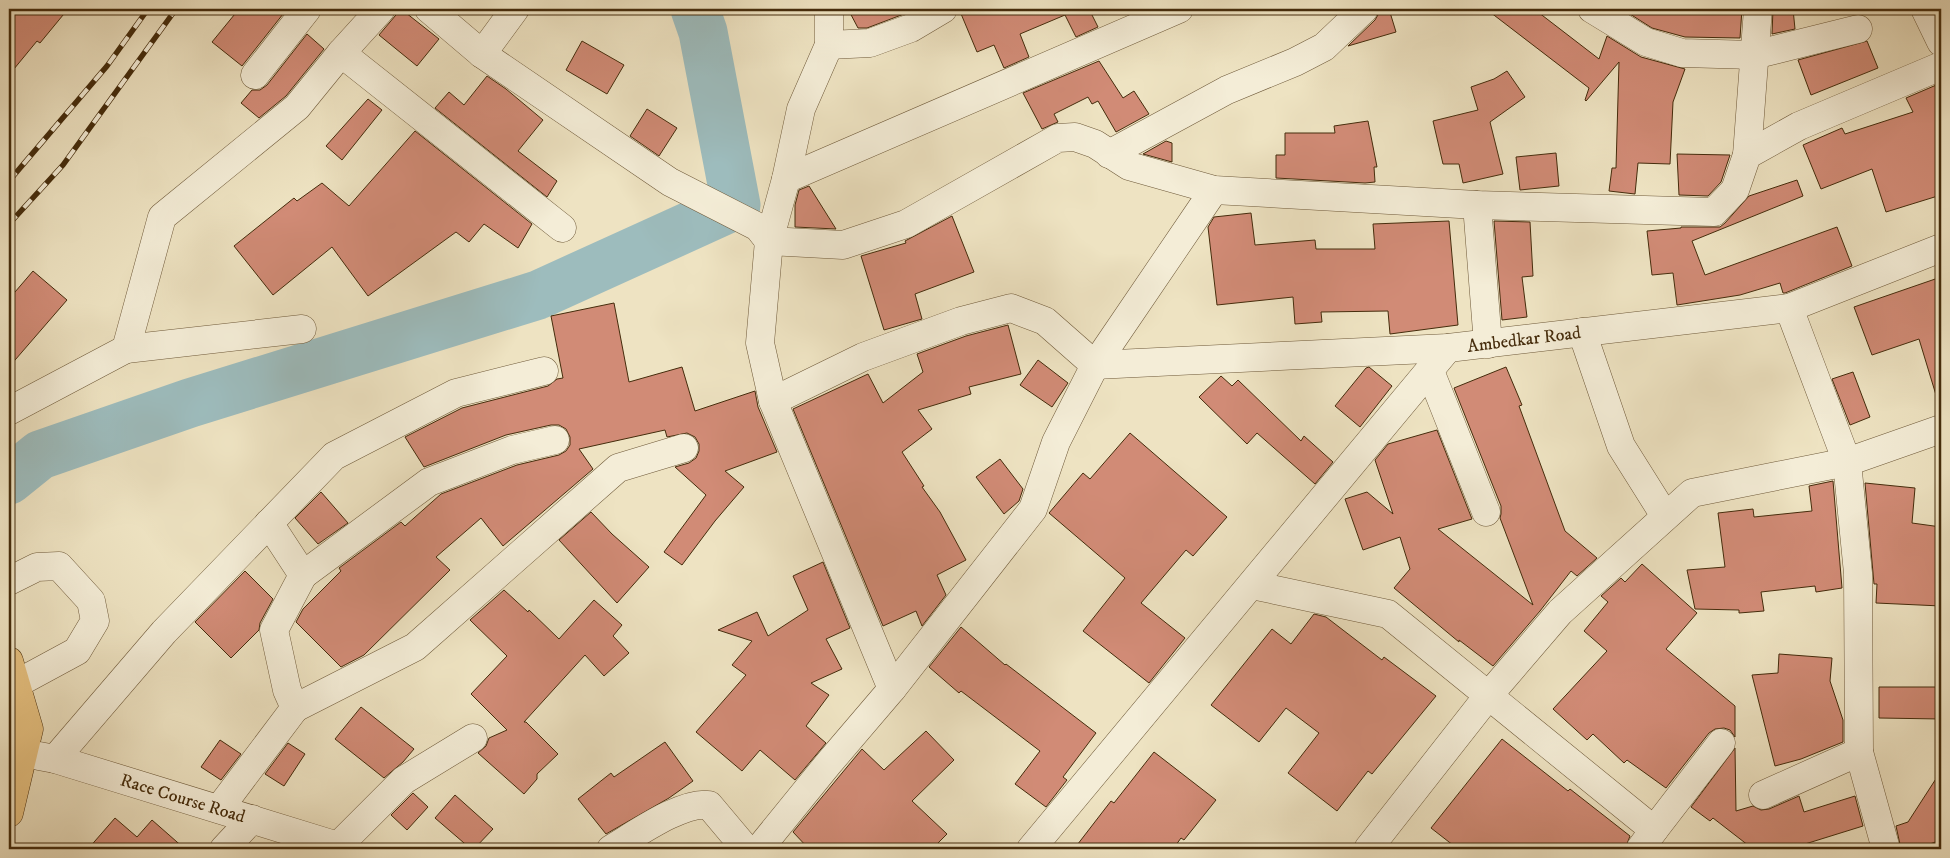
<svg xmlns="http://www.w3.org/2000/svg" width="1950" height="858" viewBox="0 0 1950 858" font-family="'IM FELL DW Pica',serif">
<style>
.lines{fill:none;stroke-linecap:round;stroke-linejoin:round}
.river{stroke:#9dbcbd;stroke-width:49}
.building{fill:#d18b76;stroke:#452c0c}
.minor-casing{stroke:#6f5a3a;stroke-width:29}
.highway-casing{stroke:#452c0c;stroke-width:29}
.minor{stroke:#f4edd7;stroke-width:28}
.highway{stroke:#e7c281;stroke-width:28}
.rail-casing{stroke:#452c0c;stroke-width:5.5}
.rail{stroke:#f4edd7;stroke-width:4;stroke-dasharray:11;stroke-linecap:butt}
.labels{text-anchor:middle;stroke-width:4.5;stroke-linejoin:round;paint-order:stroke}
.street-label{font-size:18px;fill:#452c0c;stroke:#f4edd7}
</style>
<rect width="100%" height="100%" fill="#eee3c2"/>
<filter id="stains"><feTurbulence type="fractalNoise" baseFrequency=".004" numOctaves="4"/><feColorMatrix values="0 0 0 0 .2 0 0 0 0 .09 0 0 0 0 .02 0 0 0 .5 -.17"/></filter>
<radialGradient id="worn" r=".72"><stop offset=".6" stop-color="#630" stop-opacity="0"/><stop offset="1" stop-color="#630" stop-opacity=".3"/></radialGradient>
<g class="lines">
<path class="river" d="M9,480L40,455L190,403L538,295L736,205L703,32L695,9"/>
</g>
<g class="building">
<path d="M9,9H68L40,43L37,41L9,75Z"/>
<path d="M239,9H287L242,66L212,42Z"/>
<path d="M401,9L439,39L417,66L379,35Z"/>
<path d="M848,9H913L904,14L867,28H858Z"/>
<path d="M959,9H1089L1098,27L1076,37L1065,15L1020,34L1029,57L1004,68L994,45L977,52Z"/>
<path d="M1389,9L1396,32L1348,46L1375,20L1379,13Z"/>
<path d="M1486,9H1534L1599,59L1607,36L1641,57L1685,69L1673,102L1670,164L1638,163L1635,194L1609,191L1612,168H1616L1619,62L1586,101L1585,100L1589,88Z"/>
<path d="M1622,9H1742L1740,38L1685,37L1652,28Z"/>
<path d="M1773,9H1793L1795,29L1772,34Z"/>
<path d="M307,34L324,49L286,96L259,118L241,103L252,90H260L267,85Z"/>
<path d="M582,41L624,65L607,94L566,70Z"/>
<path d="M1867,41L1878,68L1811,95L1798,60Z"/>
<path d="M1099,61L1123,98L1134,91L1149,114L1116,132L1098,101L1092,104L1088,97L1054,114L1058,122L1042,129L1023,93Z"/>
<path d="M1507,71L1525,97L1490,122L1503,174L1463,183L1459,164H1443L1433,121L1478,110L1471,87L1494,79Z"/>
<path d="M487,76L506,89L543,120L518,151L557,181L547,197L435,108L449,92L464,105Z"/>
<path d="M1941,83V195L1886,212L1872,169L1821,189L1803,145L1842,128L1845,134L1913,112L1906,98Z"/>
<path d="M368,99L382,110L342,160L326,146Z"/>
<path d="M647,109L677,128L659,156L630,136Z"/>
<path d="M1368,121L1377,167H1374L1375,182L1365,183L1276,178V155H1285V133H1335L1334,126Z"/>
<path d="M415,131L532,224L518,248L484,224L469,242L456,232L368,296L332,247L273,295L234,246L294,198L297,201L322,183L349,206Z"/>
<path d="M1166,141L1172,143V162L1143,154Z"/>
<path d="M1556,153L1559,186L1520,190L1516,157Z"/>
<path d="M1677,154L1730,155L1721,182L1708,196L1679,195Z"/>
<path d="M1797,180L1803,196L1692,241L1705,275L1837,227L1852,266L1785,293H1783L1780,283L1740,295L1677,305L1673,273L1652,275L1647,231L1681,228V227H1720L1725,223L1749,196Z"/>
<path d="M809,186L836,229L795,227V205L799,190Z"/>
<path d="M1251,213L1255,245L1315,240L1316,249H1375L1373,224L1449,221L1458,325L1390,334L1388,311L1321,312L1322,322L1295,324L1293,297L1217,305L1208,227L1214,217Z"/>
<path d="M952,216L974,272L915,294L922,319L884,330L861,256L906,243L905,241Z"/>
<path d="M1494,221L1530,222L1533,276L1522,277L1527,317L1502,320Z"/>
<path d="M33,271L67,300L9,367V299Z"/>
<path d="M1941,277V395H1936L1919,339L1872,355L1854,307Z"/>
<path d="M614,303L629,382L682,367L695,411L755,391L758,407L777,452L725,471L744,487L715,521L682,565L664,552L706,495L675,467L689,463L696,458L699,451V444L695,437L687,433L667,437L665,430L579,449L593,469L503,546L481,518L436,557L450,570L364,655L341,667L296,622L303,609L341,571L339,568L401,522L405,526L441,494L517,465L559,455L566,451L570,445V437L566,429L559,425H551L506,435L424,467L405,437L462,408L548,386L557,379L563,378L551,316Z"/>
<path d="M1008,325L1021,374L969,387L971,394L918,410L932,429L902,452L924,486L922,487L940,512L966,560L937,575L946,595L922,626L916,611L883,626L793,409L868,374L883,403L923,372L917,354L966,336Z"/>
<path d="M1038,360L1068,383L1052,407L1020,385Z"/>
<path d="M1369,367L1392,386L1360,427L1335,406L1366,368Z"/>
<path d="M1506,367L1522,405L1519,406L1565,531L1597,558L1577,576L1571,571L1540,611L1493,666L1459,640V642L1394,588L1410,569L1400,537L1363,550L1345,499L1367,492L1393,514L1375,460L1388,444L1437,430L1472,519L1438,529L1533,605L1500,518L1501,514V506L1454,388Z"/>
<path d="M1853,372L1870,417L1850,425L1832,379Z"/>
<path d="M1221,376L1232,386L1238,380L1301,441L1304,436L1333,462L1315,484L1257,433L1247,444L1199,397Z"/>
<path d="M1130,433L1227,517L1193,556L1186,550L1141,603L1185,638L1149,683L1083,631L1125,578L1049,513L1083,473L1090,479Z"/>
<path d="M1000,459L1023,489L1019,501L1004,514L976,477Z"/>
<path d="M1833,481L1842,588L1816,592L1815,586L1761,592L1764,611L1739,613V610L1695,609L1687,570L1725,567L1718,513L1753,509L1754,517L1812,511L1809,486Z"/>
<path d="M1865,483L1915,488L1912,523L1941,527V606L1876,603L1877,584H1874Z"/>
<path d="M321,492L348,523L318,544L295,518Z"/>
<path d="M591,512L612,534L649,567L617,603L559,540Z"/>
<path d="M823,562L850,628L826,639L842,669L811,683L829,695L806,726L826,743L795,780L760,750L742,771L696,732L746,675L732,665L752,641L718,630L757,612L768,636L808,610L793,576Z"/>
<path d="M1642,564L1697,613L1666,649L1735,706V737L1730,730L1724,728L1715,729L1709,733L1666,788L1627,760L1624,763L1593,734L1587,740L1553,709L1607,651L1584,631L1608,602L1601,596L1621,578L1625,582Z"/>
<path d="M245,571L273,599L260,623L259,630L231,658L195,622Z"/>
<path d="M504,590L528,612L529,610L559,639L594,600L622,625L613,636L629,653L604,676L585,655L524,722H526L558,754L537,774V779L524,794L478,753L486,746L489,738L507,730L471,694L507,656L470,620Z"/>
<path d="M1314,614L1326,617L1382,660L1384,657L1436,696L1372,774L1368,771L1337,811L1288,773L1319,733L1286,708L1259,742L1211,705L1272,629L1291,644Z"/>
<path d="M961,627L1005,665L1006,664L1096,733L1063,777L1067,780L1046,807L1015,784L1040,751L961,691L959,693L929,667Z"/>
<path d="M1779,654L1832,658L1830,681L1843,720V742L1801,759L1775,766L1752,675L1778,673Z"/>
<path d="M1879,687H1941V719L1879,718Z"/>
<path d="M361,707L414,749L403,762L384,778L335,739Z"/>
<path d="M926,731L954,760L912,801L947,834L932,849H809L793,832L862,749L884,770Z"/>
<path d="M1502,739L1568,791L1570,789L1630,836L1625,849H1458L1431,828Z"/>
<path d="M220,740L241,754L221,780L201,767Z"/>
<path d="M665,742L693,781L669,798L606,834L578,799L611,773L614,777Z"/>
<path d="M288,743L305,754L284,786L265,774Z"/>
<path d="M1735,748L1736,811L1753,806L1761,810L1769,809L1799,796L1804,812L1855,796L1863,826L1789,849H1753L1713,818L1710,821L1691,807Z"/>
<path d="M1154,752L1216,800L1184,840L1181,838L1173,849H1074L1111,801L1114,803Z"/>
<path d="M1941,771V840L1916,849H1901L1896,826L1908,822Z"/>
<path d="M413,793L428,807L407,830L391,815Z"/>
<path d="M455,795L493,829L474,849H471L435,818Z"/>
<path d="M115,818L137,837L152,820L185,849H88Z"/>
</g>
<g class="lines">
<g class="minor-casing">
<g id="minor">
<path d="M429,9L482,54L670,182L758,227L769,241L843,245L906,224L1058,138L1075,137L1095,144L1129,166L1214,190L1477,205L1714,212L1735,190L1747,155L1799,126L1941,66"/>
<path d="M829,9V45L801,109L786,179L769,241L760,343L773,401L892,689"/>
<path d="M1592,9L1646,42L1682,53L1754,55L1858,29"/>
<path d="M1925,9L1941,42"/>
<path d="M829,45L870,43L911,28L943,9"/>
<path d="M341,53L562,228"/>
<path d="M482,54L515,9"/>
<path d="M255,75L307,9"/>
<path d="M1109,154L1227,90L1295,62L1324,47L1364,9"/>
<path d="M1747,155L1758,9"/>
<path d="M786,179L1179,9"/>
<path d="M1477,205L1488,344"/>
<path d="M1789,308L1847,462L1858,573L1859,752L1886,849"/>
<path d="M1582,332L1621,446L1665,516"/>
<path d="M126,349L302,329"/>
<path d="M1430,371L1486,512"/>
<path d="M773,401L863,357L961,321L1011,308L1045,321L1095,365L1448,348L1789,308L1941,248"/>
<path d="M9,411L126,349L162,217L297,107L341,53L381,9"/>
<path d="M269,523L303,575L429,482L512,450L555,440"/>
<path d="M9,581L37,567L59,566L91,601L95,621L77,651L16,684"/>
<path d="M1252,585L1388,614L1654,830L1640,849"/>
<path d="M295,708L415,647L618,468L684,448"/>
<path d="M39,756L55,759L338,846L341,849"/>
<path d="M55,759L164,632L334,456L456,393L544,371"/>
<path d="M1763,795L1859,752"/>
<path d="M219,809L295,708L287,690L274,630L303,575"/>
<path d="M1654,830L1721,743"/>
<path d="M338,846L404,780L473,738"/>
<path d="M224,849L252,819"/>
<path d="M611,849C635,835 682,801 709,805L746,849"/>
<path d="M759,849L828,764L892,689L1033,509L1056,442L1095,365L1214,190"/>
<path d="M1031,849L1448,348"/>
<path d="M1368,849L1488,696L1560,612L1692,493L1847,462L1941,429"/>
</g>
</g>
<g class="highway-casing">
<path id="highway" d="M9,661L29,729L9,813"/>
</g>
<use href="#minor" class="minor"/>
<use href="#highway" class="highway"/>
<g class="rail-casing">
<g id="rail">
<path d="M9,181L107,66L148,9"/>
<path d="M9,224L63,165L176,9"/>
</g>
</g>
<use href="#rail" class="rail"/>
</g>
<g class="labels">
<g class="street-label">
<text transform="translate(1524 339) rotate(-7)" y="6">Ambedkar Road</text>
<text transform="translate(183 798) rotate(17)" y="6">Race Course Road</text>
</g>
</g>
<rect width="1950" height="858" fill="none" stroke="#eee3c2" stroke-width="30"/>
<rect x="10" y="10" width="1930" height="838" fill="none" stroke="#452c0c" stroke-width="2.5"/>
<rect x="15" y="15" width="1920" height="828" fill="none" stroke="#452c0c"/>
<rect width="100%" height="100%" filter="url(#stains)"/>
<rect width="100%" height="100%" fill="url(#worn)"/>
</svg>
